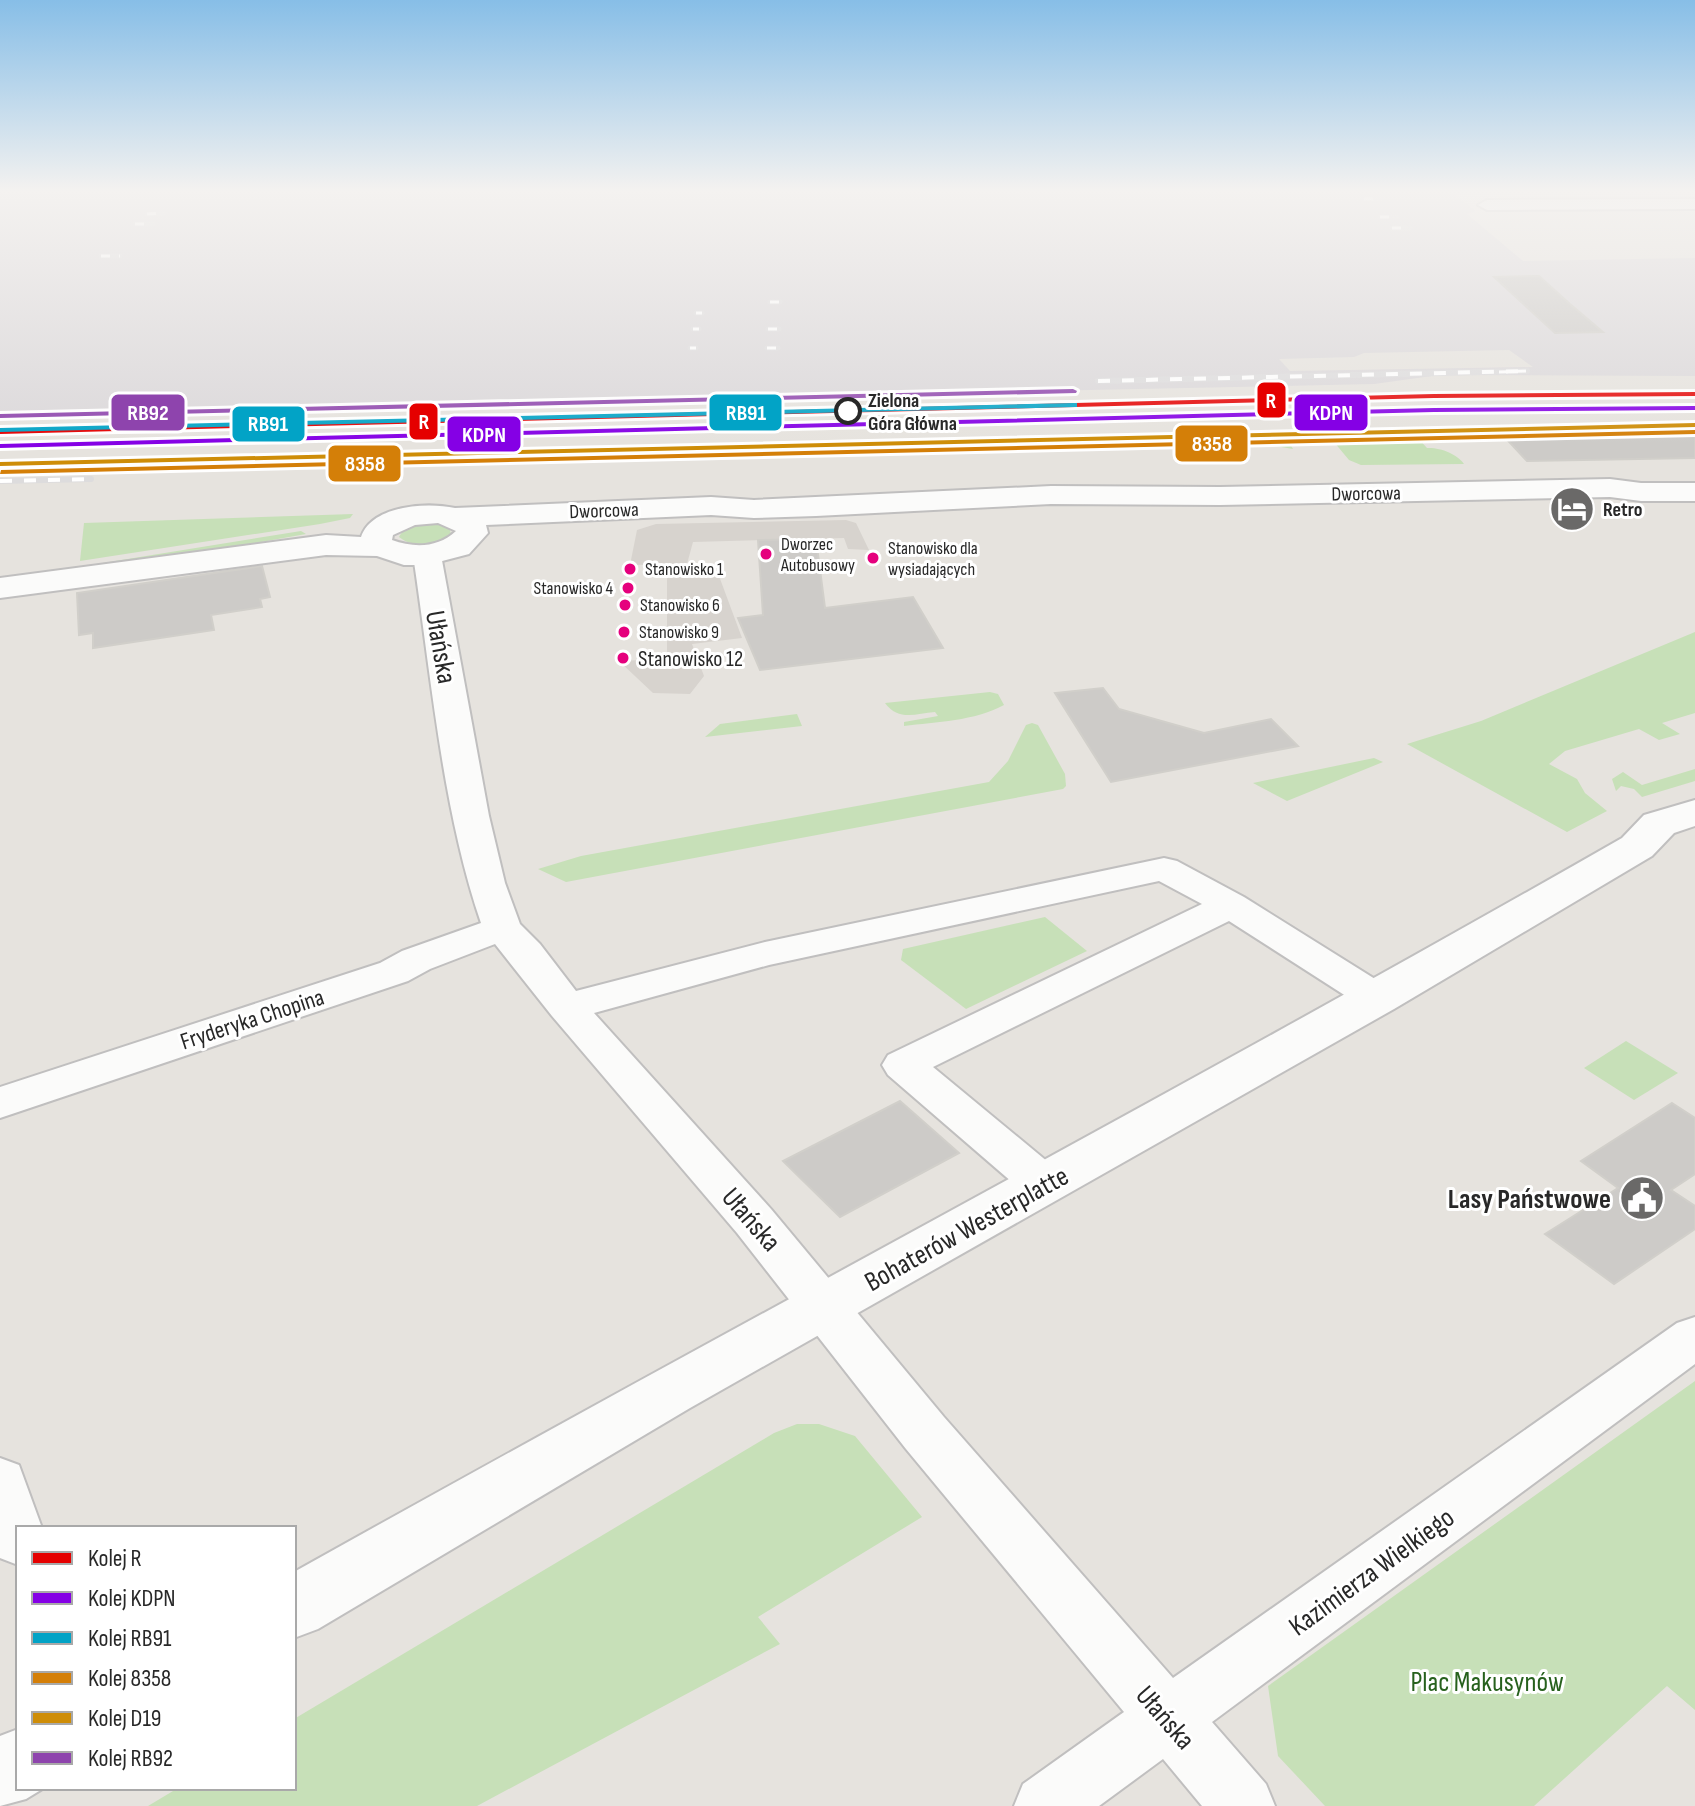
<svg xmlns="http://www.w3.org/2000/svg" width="1695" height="1806" viewBox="0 0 1695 1806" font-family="'Sofia Sans Condensed',sans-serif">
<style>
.industrial{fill:#dbd8da;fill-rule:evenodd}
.green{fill:#c7e0b8}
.plaza{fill:#d7d3ce}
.building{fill:#cdcbc8;stroke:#d1cfca;stroke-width:2}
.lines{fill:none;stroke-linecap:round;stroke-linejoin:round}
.street-casing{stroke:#c0bfbf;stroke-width:4}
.secondary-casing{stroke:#c0bfbf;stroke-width:4}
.street{fill:#fbfbfa;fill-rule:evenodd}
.secondary{fill:#fbfbfa;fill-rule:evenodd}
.rail-far1-casing{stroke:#dddcdd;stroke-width:5}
.rail-casing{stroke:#dddcdd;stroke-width:6}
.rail-far1{stroke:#fff;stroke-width:3;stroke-dasharray:9;stroke-linecap:butt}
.rail{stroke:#fff;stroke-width:4;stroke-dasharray:12;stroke-linecap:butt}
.rail-1-casing{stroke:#fff;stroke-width:6}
.rail-2-casing{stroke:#fff;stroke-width:6}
.rail-3-casing{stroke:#fff;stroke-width:6}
.rail-4-casing{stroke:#fff;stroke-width:6}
.rail-5-casing{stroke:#fff;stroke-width:6}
.rail-6-casing{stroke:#fff;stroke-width:6}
.rail-1{fill:#e50000;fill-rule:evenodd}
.rail-2{fill:#8500e5;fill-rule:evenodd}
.rail-3{fill:#02a3c6;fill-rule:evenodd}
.rail-4{fill:#d47f08;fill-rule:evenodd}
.rail-5{fill:#ce8d08;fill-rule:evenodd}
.rail-6{fill:#8e44ad;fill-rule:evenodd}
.stop-dot{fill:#fff;stroke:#282828;stroke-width:4}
.bus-dot{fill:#e5007d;stroke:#fff;stroke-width:3}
.labels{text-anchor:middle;stroke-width:6;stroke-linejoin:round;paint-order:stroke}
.far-bus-label{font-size:18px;fill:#282828;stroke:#fff;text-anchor:start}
.far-stop-label{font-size:20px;font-weight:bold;fill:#282828;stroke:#fff;text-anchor:start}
.far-street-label{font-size:20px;fill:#282828;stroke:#fff}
.far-poi-label{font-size:20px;font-weight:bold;fill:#282828;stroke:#fff;text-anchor:start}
.bus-label{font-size:22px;fill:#282828;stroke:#fff;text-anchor:start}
.street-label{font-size:24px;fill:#282828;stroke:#fff}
.near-street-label{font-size:28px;fill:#282828;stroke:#fff}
.near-poi-label{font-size:28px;font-weight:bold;fill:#282828;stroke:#fff;text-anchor:end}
.near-park-label{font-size:28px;fill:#27611d;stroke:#fff}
.line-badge{stroke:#fff;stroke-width:3}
.badge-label{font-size:22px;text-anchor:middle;font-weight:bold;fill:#fff}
</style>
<rect width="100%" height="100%" fill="#e6e3de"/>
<path class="industrial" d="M0,191H1450L1476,211L1467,214L1523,261L1695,258V376L1439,375L1374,384L848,395L0,421ZM1509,350L1533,367L1290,371L1279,359L1354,357L1364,353Z"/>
<g class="green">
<path d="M1194,432L1197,435L1276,433L1286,437L1293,449L1231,438L1166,435V433Z"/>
<path d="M1415,435L1427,448C1439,447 1458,454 1464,464L1361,465L1349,460L1334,442L1343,437Z"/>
<path d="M353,514L350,518L320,524L80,561L84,523Z"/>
<path d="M438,523L449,527L451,534C438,546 414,549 399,537C405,524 424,523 438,523Z"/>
<path d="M301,531L306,534L216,550L78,567Z"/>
<path d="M1695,632V713L1662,723L1680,734L1659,740L1639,729L1565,751L1549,764L1577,779L1585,793L1607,811L1567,832L1407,744L1481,721Z"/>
<path d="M990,692L998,694L1004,705C975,721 936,722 904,726V722L938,716L935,712C915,714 898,721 885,703Z"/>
<path d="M797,714L802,726L705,737L720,724Z"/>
<path d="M1032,723L1038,725L1065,774L1066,786L1063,789L566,882L538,869L581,856L989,782L1008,761L1026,725Z"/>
<path d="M1374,758L1383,762L1287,801L1253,783Z"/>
<path d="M1695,769V781L1642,797L1634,789L1621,786L1616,791L1612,779L1623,772L1642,785Z"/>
<path d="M1045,917L1087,951L966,1009L901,960L903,949Z"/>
<path d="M1626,1041L1678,1073L1634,1100L1584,1068Z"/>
<path d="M1695,1381V1710L1667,1686L1534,1806H1325L1278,1756L1268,1686Z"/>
<path d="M797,1424H819L855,1436L922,1517L758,1617L780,1644L477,1806H148L178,1788H294V1719L774,1433Z"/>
</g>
<g class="plaza">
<path d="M846,520L856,523L869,550L848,549L844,538L693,542L687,564L630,565L637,530L656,524Z"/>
<path d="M667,576H719L742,638L692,644L704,676L690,694L653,693L619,661L667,659Z"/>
</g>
<g class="building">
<path d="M1539,276L1570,304L1603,332L1555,333L1494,277Z"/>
<path d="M1695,427V458L1527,461L1499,431Z"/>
<path d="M816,539L825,608L913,597L943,648L760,670L738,618L763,615L758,540Z"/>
<path d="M262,566L270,597L260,599L262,607L211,615L214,630L93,648V633L79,635L77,593Z"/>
<path d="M1103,688L1119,709L1204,733L1271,719L1298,746L1111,782L1055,693Z"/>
<path d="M900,1101L959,1153L840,1217L783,1161Z"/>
<path d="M1672,1103L1695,1118V1174L1671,1190L1695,1206V1229L1614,1284L1545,1234L1618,1188L1581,1161Z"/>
</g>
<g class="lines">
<g class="street-casing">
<g id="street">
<path d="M1695,199V209L1487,210L1478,205L1487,200Z"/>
<path d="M427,547L437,549L441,555L489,816L505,883L520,924L540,944L576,991L765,942L1164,858L1177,861L1244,897L1391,989L1397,998L1391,1007L1377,1011L1363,1007L1229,921L933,1067L1060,1172L1067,1184L1060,1196L1044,1200L1028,1196L888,1075L882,1065L888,1055L1202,904L1159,881L769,965L594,1013L771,1209L944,1417L1173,1678L1677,1323L1695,1317V1364L1212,1722L1266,1784L1275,1806H1202L1163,1759L1099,1806H1014L1023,1784L1124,1712L906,1449L737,1233L552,1016L495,944L430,969L408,981L0,1118V1087L380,963L402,951L481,923C442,810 431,674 413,555L417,549Z"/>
<path d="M0,1458L19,1465L42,1528H18V1565L0,1558Z"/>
</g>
</g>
<g class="secondary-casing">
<g id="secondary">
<path d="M1610,479L1641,483H1695V501H1641L1610,497L1220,505L1051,504L816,516L754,518L711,515L486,525L488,533L469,554L427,565H404L377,556L326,555L0,598V578L326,535L361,537C372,505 427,502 455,508L711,497L754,500L1051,486L1220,487ZM438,523L456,531C438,548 414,548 392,540L393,535L415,525Z"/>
<path d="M1695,800V826L1674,833L1652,856L1394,1009L690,1408L318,1629L294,1638V1572C735,1325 1183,1089 1622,838L1644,815Z"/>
<path d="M18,1729V1788H44L26,1799L0,1806V1736Z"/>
</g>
</g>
<use href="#street" class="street"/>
<use href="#secondary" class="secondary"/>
<g class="rail-far1-casing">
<g id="rail-far1">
<path d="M1364,199H1381"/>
<path d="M147,214L164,213"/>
<path d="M1380,217H1397"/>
<path d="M135,224H153"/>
<path d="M1392,228H1410"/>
<path d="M101,256H120"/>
<path d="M770,302H780"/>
<path d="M696,313H702"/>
<path d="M693,329H699"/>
<path d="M768,329H779"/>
<path d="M690,348H696"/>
<path d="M767,348H778"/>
<path d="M1499,372L1527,371"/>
</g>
</g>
<g class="rail-casing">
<g id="rail">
<path d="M1098,381L1527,371"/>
<path d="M0,481L91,479"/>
</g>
</g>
<use href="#rail-far1" class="rail-far1"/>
<use href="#rail" class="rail"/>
<g class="rail-1-casing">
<path id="rail-1" d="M1695,392V396L1434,398L0,434V430L1434,394Z"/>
</g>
<g class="rail-2-casing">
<path id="rail-2" d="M1695,406V410L1434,412L0,448V444L1434,408Z"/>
</g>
<g class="rail-3-casing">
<path id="rail-3" d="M1074,403H1077V407L0,432V428Z"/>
</g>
<g class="rail-4-casing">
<path id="rail-4" d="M1695,430V434L0,474L1,470Z"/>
</g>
<g class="rail-5-casing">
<path id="rail-5" d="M1695,423V427L0,466V462Z"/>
</g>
<g class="rail-6-casing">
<path id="rail-6" d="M1073,389L1077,391L1076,393L0,418V414Z"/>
</g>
<use href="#rail-1" class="rail-1"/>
<use href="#rail-2" class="rail-2"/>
<use href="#rail-3" class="rail-3"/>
<use href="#rail-4" class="rail-4"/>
<use href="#rail-5" class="rail-5"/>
<use href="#rail-6" class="rail-6"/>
</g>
<linearGradient id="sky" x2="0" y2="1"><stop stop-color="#87bee7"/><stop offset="0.43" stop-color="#f4f2f0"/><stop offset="1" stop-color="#f4f2f0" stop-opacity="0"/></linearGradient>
<rect width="1695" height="444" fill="url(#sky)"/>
<defs>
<g id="hotel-disc" transform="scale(2.3)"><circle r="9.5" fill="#6a6968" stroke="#fff"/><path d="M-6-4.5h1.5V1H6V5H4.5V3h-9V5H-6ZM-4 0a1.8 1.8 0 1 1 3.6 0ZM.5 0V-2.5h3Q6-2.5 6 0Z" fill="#fff"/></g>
<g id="civic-disc" transform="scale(2.3)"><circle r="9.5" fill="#6a6968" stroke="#fff"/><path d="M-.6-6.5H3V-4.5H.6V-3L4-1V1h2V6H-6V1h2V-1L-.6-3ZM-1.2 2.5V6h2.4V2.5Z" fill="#fff"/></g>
</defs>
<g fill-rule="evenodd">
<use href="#hotel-disc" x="1572" y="509"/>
<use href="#civic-disc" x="1642" y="1198"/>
</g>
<circle class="stop-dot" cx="848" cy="411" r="12"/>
<g class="bus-dot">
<circle cx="766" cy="554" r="7"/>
<circle cx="873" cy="558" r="7"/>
<circle cx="630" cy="569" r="7"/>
<circle cx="628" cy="588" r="7"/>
<circle cx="625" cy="605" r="7"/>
<circle cx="624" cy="632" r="7"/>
<circle cx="623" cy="658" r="7"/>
</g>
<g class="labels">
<g class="far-bus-label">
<text x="781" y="550">Dworzec<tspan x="781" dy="21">Autobusowy</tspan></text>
<text x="888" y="554">Stanowisko dla<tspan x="888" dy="21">wysiadających</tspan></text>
<text x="645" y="575">Stanowisko 1</text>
<text x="613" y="594" text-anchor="end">Stanowisko 4</text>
<text x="640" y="611">Stanowisko 6</text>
<text x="639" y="638">Stanowisko 9</text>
</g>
<g class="far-stop-label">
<text x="868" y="407">Zielona<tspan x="868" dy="23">Góra Główna</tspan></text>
</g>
<g class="far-street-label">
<text transform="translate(1366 493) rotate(-1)" y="7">Dworcowa</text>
<text transform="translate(604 510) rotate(-2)" y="7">Dworcowa</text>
</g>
<g class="far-poi-label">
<text x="1603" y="516">Retro</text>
</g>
<g class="bus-label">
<text x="638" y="666">Stanowisko 12</text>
</g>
<g class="street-label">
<text transform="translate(252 1019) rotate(-18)" y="8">Fryderyka Chopina</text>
</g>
<g class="near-street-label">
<text transform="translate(442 647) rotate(80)" y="10">Ułańska</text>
<text transform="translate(752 1219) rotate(49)" y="10">Ułańska</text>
<text transform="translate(966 1228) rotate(-29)" y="10">Bohaterów Westerplatte</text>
<text transform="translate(1371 1571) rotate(-36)" y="10">Kazimierza Wielkiego</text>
<text transform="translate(1166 1717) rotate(49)" y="10">Ułańska</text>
</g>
<g class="near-poi-label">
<text x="1611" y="1208">Lasy Państwowe</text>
</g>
<g class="near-park-label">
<text x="1487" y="1691">Plac Makusynów</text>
</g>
</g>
<g class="line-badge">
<rect x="1256" y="381" width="31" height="38" rx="8" fill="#e50000"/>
<rect x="110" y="393" width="76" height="39" rx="8" fill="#8e44ad"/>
<rect x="1293" y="393" width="76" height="39" rx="8" fill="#8500e5"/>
<rect x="708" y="393" width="75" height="39" rx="8" fill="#02a3c6"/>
<rect x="408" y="402" width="31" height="39" rx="8" fill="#e50000"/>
<rect x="231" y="405" width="75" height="38" rx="8" fill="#02a3c6"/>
<rect x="446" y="415" width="76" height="38" rx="8" fill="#8500e5"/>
<rect x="1174" y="424" width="75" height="39" rx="8" fill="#d47f08"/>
<rect x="327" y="444" width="75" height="39" rx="8" fill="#d47f08"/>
</g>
<g class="badge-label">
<text x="1271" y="408">R</text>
<text x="148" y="420">RB92</text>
<text x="1331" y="420">KDPN</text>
<text x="746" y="420">RB91</text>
<text x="424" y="429">R</text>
<text x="268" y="431">RB91</text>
<text x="484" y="442">KDPN</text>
<text x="1212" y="451">8358</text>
<text x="365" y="471">8358</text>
</g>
<rect x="16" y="1526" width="280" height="264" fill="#ffffff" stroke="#a9a9a9" stroke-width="2"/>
<rect x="32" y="1552" width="40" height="12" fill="#e50000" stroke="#a9a9a9" stroke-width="2"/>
<text x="88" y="1566" font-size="24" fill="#282828">Kolej R</text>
<rect x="32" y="1592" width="40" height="12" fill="#8500e5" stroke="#a9a9a9" stroke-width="2"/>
<text x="88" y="1606" font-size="24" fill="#282828">Kolej KDPN</text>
<rect x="32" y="1632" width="40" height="12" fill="#02a3c6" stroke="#a9a9a9" stroke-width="2"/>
<text x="88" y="1646" font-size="24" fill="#282828">Kolej RB91</text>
<rect x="32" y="1672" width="40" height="12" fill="#d47f08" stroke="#a9a9a9" stroke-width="2"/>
<text x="88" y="1686" font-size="24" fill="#282828">Kolej 8358</text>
<rect x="32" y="1712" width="40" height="12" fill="#ce8d08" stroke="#a9a9a9" stroke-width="2"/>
<text x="88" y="1726" font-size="24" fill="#282828">Kolej D19</text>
<rect x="32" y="1752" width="40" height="12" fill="#8e44ad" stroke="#a9a9a9" stroke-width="2"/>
<text x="88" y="1766" font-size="24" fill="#282828">Kolej RB92</text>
</svg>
